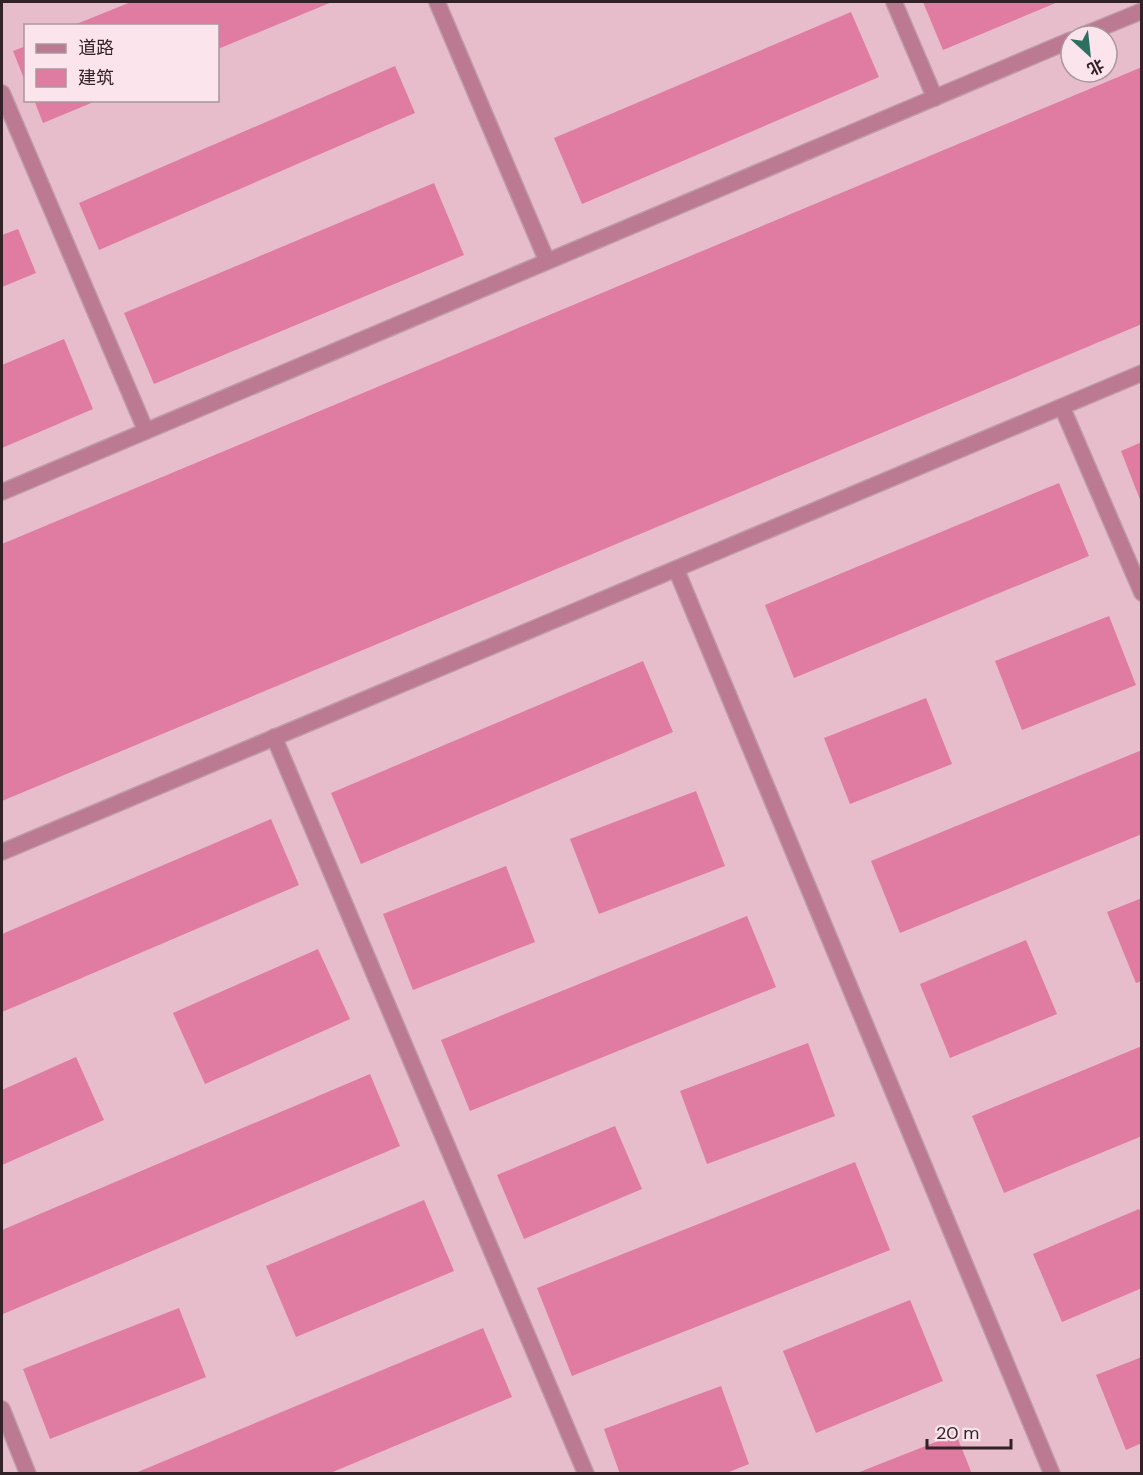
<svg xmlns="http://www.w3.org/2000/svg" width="1143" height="1475" viewBox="0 0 1143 1475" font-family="'DM Sans','Noto Sans SC',sans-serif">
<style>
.building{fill:#e07ba2}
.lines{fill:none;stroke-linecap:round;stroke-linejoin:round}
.minor-casing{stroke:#bf9ba7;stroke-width:18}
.minor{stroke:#bb7a92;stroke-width:15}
</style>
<rect width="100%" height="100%" fill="#e7bdcb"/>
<g class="building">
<path d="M131,2H332L218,49V26L74,25Z"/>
<path d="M923,2H1058L943,50Z"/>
<path d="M851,12L879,77L582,204L554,138Z"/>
<path d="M26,46V81H25L13,51Z"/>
<path d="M395,66L415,113L99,250L79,203Z"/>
<path d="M1142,67V324L2,801V544Z"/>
<path d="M34,100H96V101L43,123Z"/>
<path d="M434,183L464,255L154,384L124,313Z"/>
<path d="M18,229L36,273L2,287V235Z"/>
<path d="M64,339L93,409L2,448V365Z"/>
<path d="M1142,442V502H1141L1121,451Z"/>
<path d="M1059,483L1089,556L794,678L765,605Z"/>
<path d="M1109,616L1136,685L1022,730L995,661Z"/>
<path d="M643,661L673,732L361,864L331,793Z"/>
<path d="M926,698L952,764L850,804L824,738Z"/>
<path d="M1142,750V834L900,933L871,861Z"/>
<path d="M696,791L725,866L599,914L570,839Z"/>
<path d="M271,819L299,885L2,1012V934Z"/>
<path d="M506,866L535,942L413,990L383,914Z"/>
<path d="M1142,898V981L1136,983L1107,912Z"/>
<path d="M747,916L776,987L470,1111L441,1040Z"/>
<path d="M1026,940L1057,1014L950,1058L920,984Z"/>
<path d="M318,949L350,1019L205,1084L173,1013Z"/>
<path d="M808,1043L835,1116L707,1164L680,1091Z"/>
<path d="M1142,1046V1136L1004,1193L972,1116Z"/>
<path d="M76,1057L104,1120L2,1165V1090Z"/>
<path d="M370,1074L400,1146L3,1314L2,1230Z"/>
<path d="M615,1126L642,1189L524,1239L497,1175Z"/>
<path d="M855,1162L890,1250L572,1376L537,1288Z"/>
<path d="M424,1200L454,1271L296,1337L266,1266Z"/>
<path d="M1139,1209L1142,1215V1288L1062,1322L1033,1254Z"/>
<path d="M910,1300L943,1381L816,1433L783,1351Z"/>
<path d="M179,1308L206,1377L50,1439L23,1369Z"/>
<path d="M483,1328L512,1397L328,1474H133Z"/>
<path d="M1142,1357V1443L1126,1450L1096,1375Z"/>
<path d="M721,1386L749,1464L724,1474H620L604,1429Z"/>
<path d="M956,1434L972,1474H857V1473Z"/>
</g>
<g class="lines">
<g class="minor-casing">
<g id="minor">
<path d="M437,2L547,261"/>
<path d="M894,2L935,98"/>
<path d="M1081,36L1142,11"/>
<path d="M2,93L146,431"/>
<path d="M1062,407L1142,593"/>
<path d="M2,492L1071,40"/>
<path d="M676,569L1052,1474"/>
<path d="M274,737L586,1474"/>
<path d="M2,852L1142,373"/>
<path d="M2,1409L28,1474"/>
</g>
</g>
<use href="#minor" class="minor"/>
</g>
<rect width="1143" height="1475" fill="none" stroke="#322227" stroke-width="6"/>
<rect x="24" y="24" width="195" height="78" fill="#fbe4eb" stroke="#ab969d" stroke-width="1.5"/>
<rect x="36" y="44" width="30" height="9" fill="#bb7a92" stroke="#ab969d" stroke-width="1.5"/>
<text x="78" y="54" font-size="18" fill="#322227">道路</text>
<rect x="36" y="69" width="30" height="18" fill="#e07ba2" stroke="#ab969d" stroke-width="1.5"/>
<text x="78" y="84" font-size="18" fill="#322227">建筑</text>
<g transform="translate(1089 54) rotate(153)"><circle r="28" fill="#fbe4eb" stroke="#ab969d" stroke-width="1.5"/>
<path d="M0-4.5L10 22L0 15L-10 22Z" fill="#2d7061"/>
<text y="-9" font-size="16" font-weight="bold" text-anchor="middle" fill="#322227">北</text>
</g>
<path d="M927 1439v9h84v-9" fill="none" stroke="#322227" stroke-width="3"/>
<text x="936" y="1439" font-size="18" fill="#322227" stroke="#fbe4eb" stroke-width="4.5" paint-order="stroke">20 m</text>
</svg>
